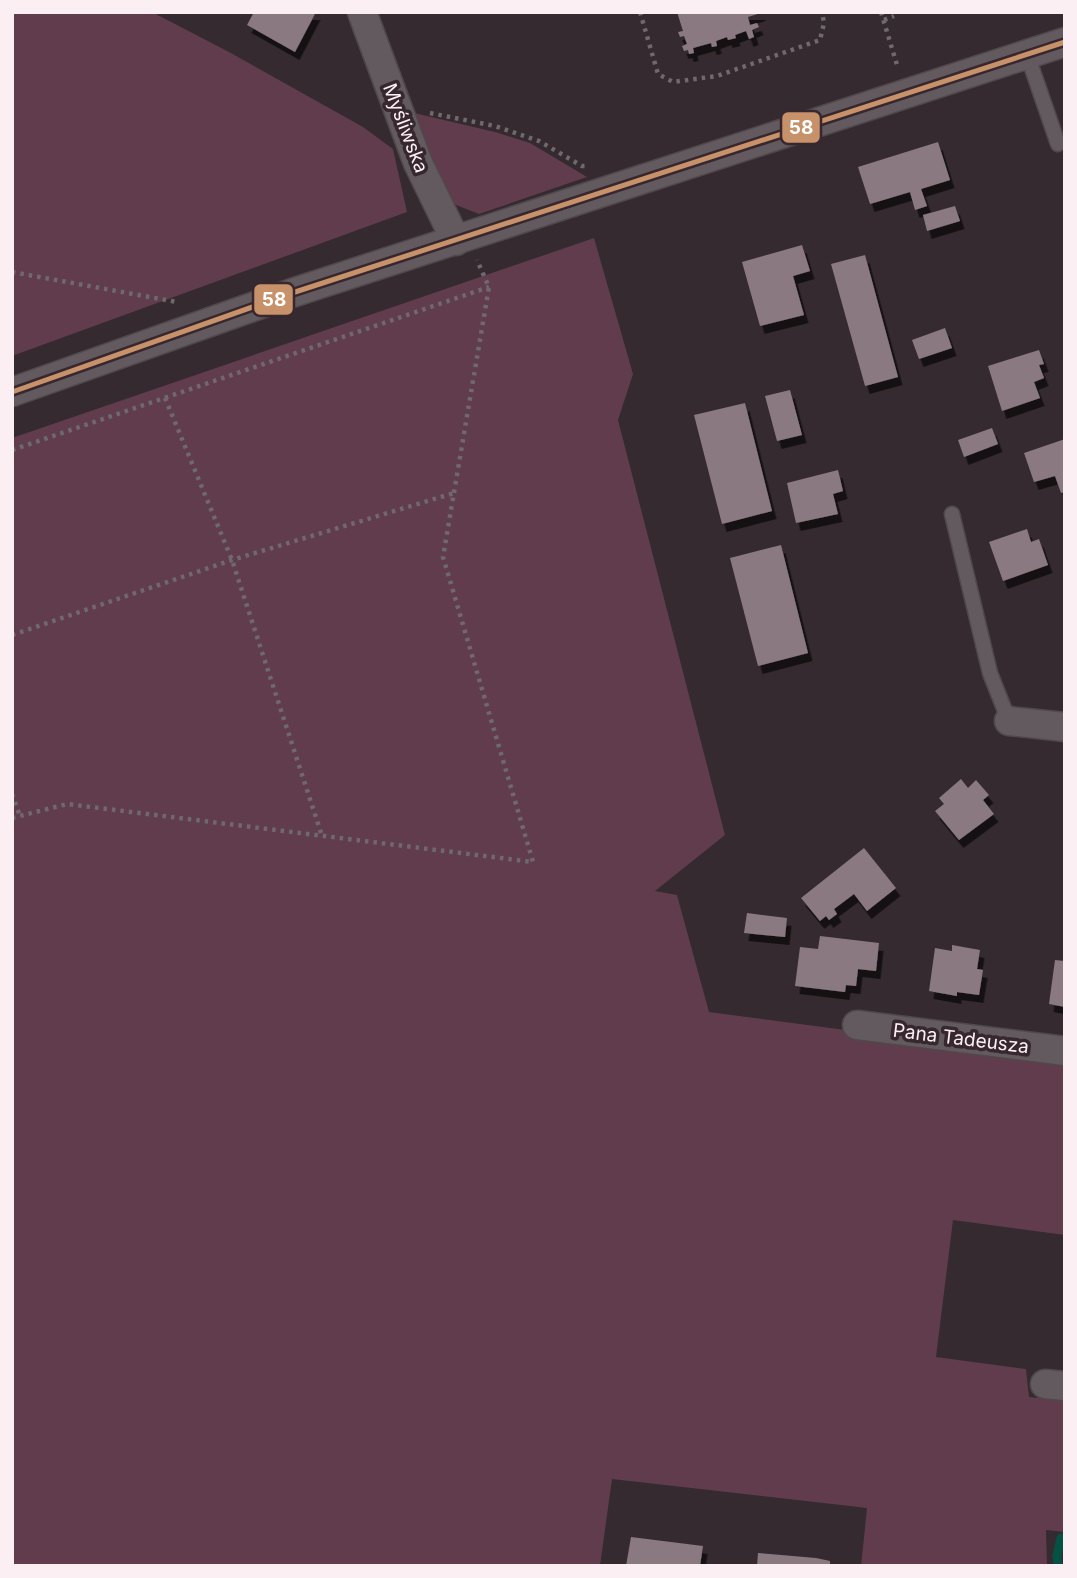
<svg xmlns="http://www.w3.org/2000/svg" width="1077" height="1578" viewBox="0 0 1077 1578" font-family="Inter,sans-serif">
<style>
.green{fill:#603c4d}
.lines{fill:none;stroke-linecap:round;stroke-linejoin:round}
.stream{stroke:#055144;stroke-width:9}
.building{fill:#8b7982;filter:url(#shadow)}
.service-casing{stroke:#50484b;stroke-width:17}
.minor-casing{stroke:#50484b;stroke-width:31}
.path{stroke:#6f696b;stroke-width:4.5;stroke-dasharray:3.5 5;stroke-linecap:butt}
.service{stroke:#625a5e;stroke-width:14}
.minor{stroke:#625a5e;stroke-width:28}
.bus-1-casing{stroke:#37272e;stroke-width:10}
.bus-1{stroke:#c7916a;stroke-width:5}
.labels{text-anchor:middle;stroke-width:7;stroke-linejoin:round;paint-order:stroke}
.street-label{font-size:19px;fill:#fbeff4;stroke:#37272e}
.line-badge{stroke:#37272e;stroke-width:2.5}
.badge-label{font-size:19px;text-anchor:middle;font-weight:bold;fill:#fff}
</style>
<defs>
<filter id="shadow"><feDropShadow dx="4.5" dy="8" stdDeviation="0" flood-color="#0009"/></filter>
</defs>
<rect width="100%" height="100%" fill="#342a2f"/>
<g class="green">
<path d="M12,12H152L229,52L363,127L393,149L407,212L12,356Z"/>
<path d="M410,112L495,132L530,143L587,177L479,214L456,205L448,196Z"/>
<path d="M594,238L633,374L618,420L725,835L655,891L677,895L709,1012L1065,1059V1235L953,1220L936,1357L1026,1369L1029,1397L1065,1401V1532L1046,1530L1047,1566H861L867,1508L612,1479L600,1566H12V438Z"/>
</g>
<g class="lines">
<path class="stream" d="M1058,1566L1057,1556L1061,1538"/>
</g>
<g class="building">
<path d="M254,12H316L295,52L247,25Z"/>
<path d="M677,12H761V13L748,17L750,25L757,23L759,27L752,30L754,37L749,39L746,31L735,35L736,38L728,40L727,37L716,41L717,46L712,47L711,43L693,48L694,53L689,54L688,50L684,51L682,46L687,44L684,36L680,37L678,32L683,31Z"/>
<path d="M938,142L950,180L921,189L927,206L915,210L910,192L870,204L858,167Z"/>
<path d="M955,206L960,221L927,231L923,215Z"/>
<path d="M802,245L810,271L793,276L804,315L760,326L742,262Z"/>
<path d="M865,255L898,377L865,386L831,264Z"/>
<path d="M945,328L952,348L919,359L912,340Z"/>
<path d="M1039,350L1044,364L1039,365L1044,378L1034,382L1040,398L1002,411L988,366Z"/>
<path d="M790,390L802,435L777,441L765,396Z"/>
<path d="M745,403L772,511L722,524L694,415Z"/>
<path d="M992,428L998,444L964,457L958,440Z"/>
<path d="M1065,439V492L1061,493L1055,476L1034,482L1024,453Z"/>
<path d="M838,470L843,491L833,494L838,514L796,523L787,483Z"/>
<path d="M1027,529L1031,542L1039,539L1048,565L1003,581L989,542Z"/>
<path d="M781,545L808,653L758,666L730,558Z"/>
<path d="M961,779L968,788L976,780L989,795L983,800L994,814L959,840L935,811L944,804L939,798Z"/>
<path d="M864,848L896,888L867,911L854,894L834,909L837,914L829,920L826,916L820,921L801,898Z"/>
<path d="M747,913L787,918L785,937L744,933Z"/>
<path d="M820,936L879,943L876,971L858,969L856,986L846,985L845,992L795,986L800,947L818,949Z"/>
<path d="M952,945L980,950L977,969L983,970L979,995L957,992V996L929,991L935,948L952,951Z"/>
<path d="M1055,960L1065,961V1007L1049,1004Z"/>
<path d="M631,1537L703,1546L700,1566H626Z"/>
<path d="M758,1553L816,1558L830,1561V1566H757Z"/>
</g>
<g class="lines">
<g class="service-casing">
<g id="service">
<path d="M1027,54L1058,144"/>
<path d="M952,514L990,673L1009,721"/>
</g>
</g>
<g class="minor-casing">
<g id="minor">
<path d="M362,12L418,163L456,241"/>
<path d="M12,392L292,293L1065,42"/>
<path d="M1009,721L1065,727"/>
<path d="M857,1025L1065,1051"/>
<path d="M1045,1384L1065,1386"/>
</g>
</g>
<g class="path">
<path d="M640,12L658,74L673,82L717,76L820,40L824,23L822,12"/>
<path d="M881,12L897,65"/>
<path d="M884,20L894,16"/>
<path d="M430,113L495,126L539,141L582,166H586"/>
<path d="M12,272L177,302"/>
<path d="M165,398L232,560L322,836"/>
<path d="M12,450L489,287"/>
<path d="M12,635L232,560L454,493"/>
<path d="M12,794L20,816"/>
<path d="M12,818L67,804L533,862L443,557L489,287L477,260"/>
</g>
<use href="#service" class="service"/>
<use href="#minor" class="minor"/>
<g class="bus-1-casing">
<path id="bus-1" d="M12,392L292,293L1065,42"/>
</g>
<use href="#bus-1" class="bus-1"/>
</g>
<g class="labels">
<g class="street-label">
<text transform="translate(406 128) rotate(69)" y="7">Myśliwska</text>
<text transform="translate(961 1038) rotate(7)" y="7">Pana Tadeusza</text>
</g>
</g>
<g class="line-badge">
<rect x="781" y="111" width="40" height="33" rx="7" fill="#c7916a"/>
<rect x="253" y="283" width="41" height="33" rx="7" fill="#c7916a"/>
</g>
<g class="badge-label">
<text x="801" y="134">58</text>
<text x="274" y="306">58</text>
</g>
<rect width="1077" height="1578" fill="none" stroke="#fbeff4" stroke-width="28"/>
</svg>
